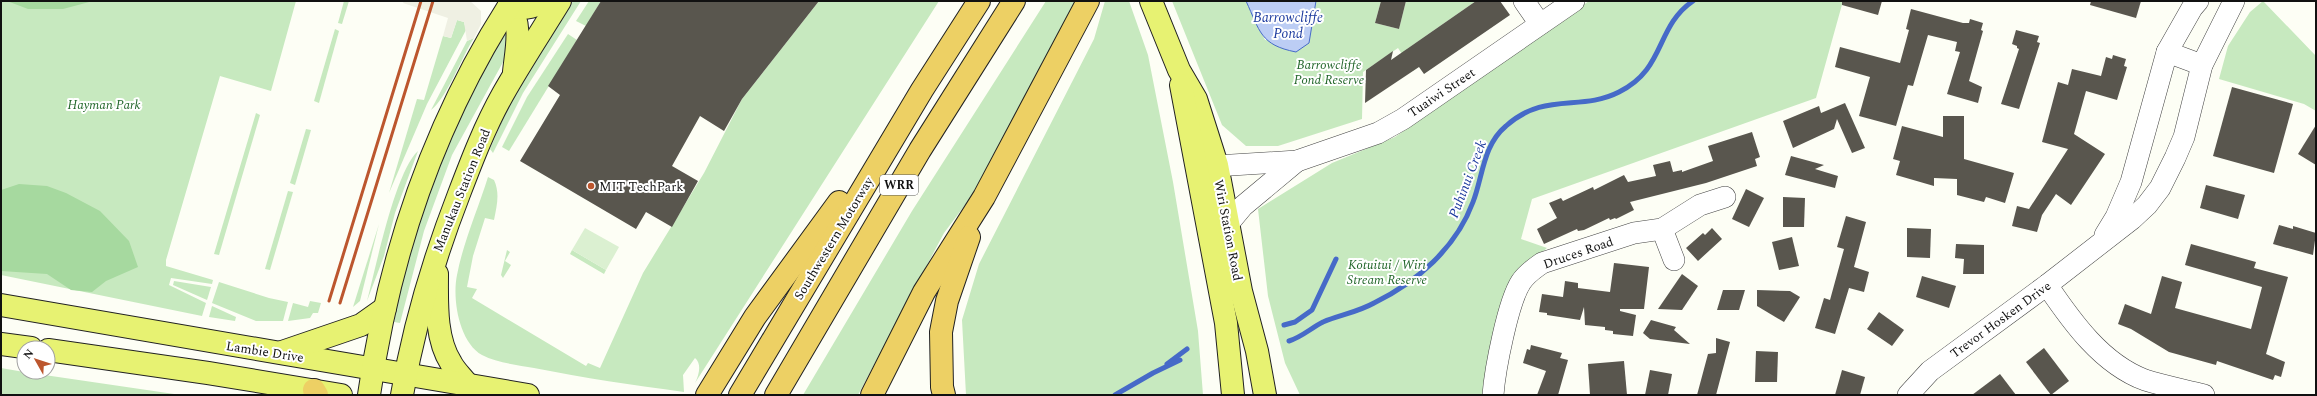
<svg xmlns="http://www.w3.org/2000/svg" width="2317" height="396" viewBox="0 0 2317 396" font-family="Spectral,serif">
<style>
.green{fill:#c7e9bf}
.forest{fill:#a6d99f}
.pitch{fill:#dbf0d1}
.plaza{fill:#eff0e3}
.water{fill:#bccdf4;stroke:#466ac8}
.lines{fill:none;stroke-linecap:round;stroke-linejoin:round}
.stream{stroke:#466ac8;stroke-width:5}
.building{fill:#59564e}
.minor-casing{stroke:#444;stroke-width:22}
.major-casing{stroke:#222;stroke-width:24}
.highway-casing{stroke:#222;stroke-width:24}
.minor{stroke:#fff;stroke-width:21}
.major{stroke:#e7f272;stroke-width:22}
.highway{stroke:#edd064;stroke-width:22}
.rail{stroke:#bc562e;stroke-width:3}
.poi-dot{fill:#bc562e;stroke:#fff;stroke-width:1.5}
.labels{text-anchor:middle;stroke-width:4;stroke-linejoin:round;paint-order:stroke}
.shield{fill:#fff;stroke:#585858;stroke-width:1}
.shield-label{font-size:12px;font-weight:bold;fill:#111}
.park-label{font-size:13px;font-style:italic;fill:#23672b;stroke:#fff}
.street-label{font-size:13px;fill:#111;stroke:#fff}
.poi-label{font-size:13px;fill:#111;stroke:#fff;text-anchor:start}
.water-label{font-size:14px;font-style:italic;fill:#1e3c9f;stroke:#fff}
</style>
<rect width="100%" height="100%" fill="#fdfef5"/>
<g class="green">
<path d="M1,1H296L271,91L220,76L166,260V266L213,280L212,284L171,278L169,285L206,303L202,316L1,275Z"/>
<path d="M344,1H349L342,24L338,23Z"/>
<path d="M573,1H581L523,93L493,153L490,149L511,100Z"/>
<path d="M589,1H601L586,26L576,21Z"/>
<path d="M819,1H939L695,383C699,375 702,364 695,358L683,375L684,392C633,385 584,378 534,368C518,365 497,363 482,355C459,342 452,299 457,275C463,243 478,209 488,177L494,180C500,193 497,205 494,220L485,218L473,256L467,287L477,289L472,298L586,366L588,363L600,368L643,273L704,173L742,99Z"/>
<path d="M1046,1H1079L977,189L944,233L858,395H803L912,211Z"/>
<path d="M1105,1H1129L1148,55L1173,182L1198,331L1203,395H966L962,320L979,264L1094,39Z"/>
<path d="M1172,1H1246L1265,40L1309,43L1316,1H1381L1375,23L1399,29L1406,1H1476L1407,49L1419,66L1413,71L1398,48L1363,72L1362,119L1278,146H1246L1222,125Z"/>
<path d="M1589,1H1843L1816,98L1532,199L1521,239L1547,248L1532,261L1485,395H1300L1285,363L1268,296L1258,209L1332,163L1395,137Z"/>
<path d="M2263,1L2316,56V111L2304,104L2219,79L2228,46L2250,12Z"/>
<path d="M457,20L464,22L466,30L427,104L389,193L417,99L424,100L443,36L451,38Z"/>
<path d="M335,29L339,31L319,103L314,101Z"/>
<path d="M508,30V53L452,155L424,231L400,323L394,322L406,263L442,153L483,70Z"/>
<path d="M568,34L577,40L509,151L502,147L527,97Z"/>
<path d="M474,38C461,58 447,98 431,110L467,41Z"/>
<path d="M256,113L260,115L219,255L214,254Z"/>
<path d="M306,129L311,130L295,185L290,183Z"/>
<path d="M418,151L395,213L384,256L367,301C376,267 395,172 418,151Z"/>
<path d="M288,191L293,192L270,270L265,269Z"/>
<path d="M379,224L360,301L353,307Z"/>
<path d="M507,250L510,252L505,261L511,265L503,278L501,275Z"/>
<path d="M572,250L606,270L604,274L570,254Z"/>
<path d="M174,281L211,287L207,300L173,285Z"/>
<path d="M219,282L269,298L288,302L283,321H256L212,303Z"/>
<path d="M310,301L321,303L318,313H313L310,318L288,321L293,303L308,307Z"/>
<path d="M212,306L236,317L235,321L209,317Z"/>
<path d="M1,368L24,372L181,395H1Z"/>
</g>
<g class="forest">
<path d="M7,1H93L63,9H28Z"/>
<path d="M19,184L47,186L66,193L100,211L129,241L138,267L106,281L92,292L71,290L47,274L1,271V190Z"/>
</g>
<path class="pitch" d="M585,228L619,247L606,270L572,250Z"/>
<path class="plaza" d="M404,1H470L481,11V24L474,38L467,41L464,22L457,20L451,38L443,36L448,18L403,3Z"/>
<path class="water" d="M1246,1H1316L1309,43L1296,52C1260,45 1260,31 1246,1Z"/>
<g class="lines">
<g class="stream">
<path d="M1284,325L1295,322L1312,310L1336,259"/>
<path d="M1289,341C1302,337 1311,328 1323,322C1340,315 1358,312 1374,303C1417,282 1456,248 1473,202C1483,176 1483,145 1506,126C1545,91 1580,112 1619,92C1666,69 1655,27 1693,1"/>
<path d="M1167,364L1187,349"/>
<path d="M1115,395L1153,373L1180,360"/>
</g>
</g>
<g class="building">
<path d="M601,1H819L742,99L724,131L700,116L672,166L698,181L672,227L646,212L636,229L520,161L560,95L548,86Z"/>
<path d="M1381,1H1406L1399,29L1375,23Z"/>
<path d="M1476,1H1500L1510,15L1424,74L1419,67L1365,103L1366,70L1393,51L1391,60Z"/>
<path d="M1842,1H1882L1878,15L1842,5Z"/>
<path d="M2091,1H2141L2136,18L2090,5Z"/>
<path d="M1911,9L1963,23H1969L1970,19L1983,23L1981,30L1983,31L1969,81L1982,87L1978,103L1947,94L1960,52L1955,51L1957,42L1928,35L1913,86L1908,85L1896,126L1859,116L1870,77L1835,67L1840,47L1900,63L1909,30L1906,29Z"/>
<path d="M2016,30L2039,36L2037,42L2040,43L2019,109L2001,104L2019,49L2017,48V46L2012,44Z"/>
<path d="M2113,55L2126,59L2124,66L2127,67L2117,100L2086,91L2074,134L2105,154L2071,205L2056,194L2042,215L2037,232L2012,226L2017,206L2029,209L2068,149L2042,142L2058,82L2068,85L2072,69L2101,76L2106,57L2112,59Z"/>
<path d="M2232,87L2293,104L2274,173L2213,156Z"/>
<path d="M1845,103L1865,148L1852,153L1837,119L1834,129L1793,148L1783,121L1819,106L1821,113Z"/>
<path d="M1943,116H1964V159L2014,173L2005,203L1986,197L1984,202L1957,195V179L1934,178V186L1896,175L1900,161L1893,159L1902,126L1943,137Z"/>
<path d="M2316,125V165L2298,154Z"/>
<path d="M1752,132L1760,157L1755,159L1757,166L1706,183L1630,202L1634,210L1616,219L1615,218L1610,220L1609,218L1584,230L1578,231L1577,229L1544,244L1537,229L1557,218L1549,203L1561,198L1563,201L1593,187L1594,190L1624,175L1628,182L1656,176L1653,165L1670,161L1673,172L1682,170V172L1713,161L1708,146Z"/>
<path d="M1791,156L1824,165L1815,169L1838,176L1835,188L1785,175Z"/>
<path d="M2206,185L2245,195L2238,219L2200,208Z"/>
<path d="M1746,189L1764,198L1749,227L1732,219Z"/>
<path d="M1783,197L1805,198L1804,227H1783Z"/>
<path d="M1846,216L1866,222L1854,267L1869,272L1864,292L1849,288L1835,334L1815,328L1824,298L1830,300L1844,249L1837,247Z"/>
<path d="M2279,225L2293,229V226L2316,233L2313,255L2273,244Z"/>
<path d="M1712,228L1722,239L1698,261L1686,248L1703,233L1705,235Z"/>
<path d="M1907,228L1931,229L1930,258L1907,257Z"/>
<path d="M1792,237L1799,266L1779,270L1772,242Z"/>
<path d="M1956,244L1984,245V274H1963L1964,259L1955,258Z"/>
<path d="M2191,244L2256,262L2254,268L2288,277L2266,354L2285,362L2281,377L2275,375L2273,380L2217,361L2216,365L2169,352L2131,329L2118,324L2125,304L2151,314L2162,276L2182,282L2175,308L2251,329L2262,287L2185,265Z"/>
<path d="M1614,263L1649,267L1644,309H1620V311L1636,315L1633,336L1613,334V331L1605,330V327L1585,325L1584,307L1580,320L1547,315V313L1539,312L1542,294L1563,297L1565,281L1578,283V288L1610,292Z"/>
<path d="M1682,274L1698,286L1682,310L1658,309Z"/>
<path d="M1922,276L1956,286L1949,308L1916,297Z"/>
<path d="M1723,290H1745L1739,310H1717Z"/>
<path d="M1757,290L1790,291L1800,297L1784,322L1757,306Z"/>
<path d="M1879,312L1904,330L1892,346L1867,329Z"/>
<path d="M1651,320L1676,327L1674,330L1690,344L1650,339L1643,333Z"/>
<path d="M1716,338L1730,342L1716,395H1697L1708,354L1716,353Z"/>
<path d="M1531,345L1562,353L1560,358L1568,360L1558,395H1537L1546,371L1523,363L1527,349L1530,350Z"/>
<path d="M2044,348L2069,381L2051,395L2026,362Z"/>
<path d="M1756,351L1778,352L1777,382H1755Z"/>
<path d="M1624,361L1627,395H1590L1588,364Z"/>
<path d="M1650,370L1672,374L1668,395H1645Z"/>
<path d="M1842,370L1865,377L1860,395H1835Z"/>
<path d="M2000,374L2016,395H1972Z"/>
</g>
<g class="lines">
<g class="minor-casing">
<g id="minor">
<path d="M1524,1L1540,24"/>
<path d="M2167,52L2202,65"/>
<path d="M1199,167L1297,161L1378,133L1403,119L1574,1"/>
<path d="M1228,224L1243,206L1297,161"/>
<path d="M1662,229L1674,260"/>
<path d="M2105,235L2116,217L2131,182L2167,52L2192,8L2198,1"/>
<path d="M2047,285C2072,322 2102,364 2145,380C2164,386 2185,390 2204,395"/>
<path d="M1493,395C1495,369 1508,302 1521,282C1527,273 1534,269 1542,263L1634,233L1662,229L1700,205L1725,197"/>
<path d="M1908,395L1930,371L2047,285L2132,219L2147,205L2160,188L2175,158L2184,137L2202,65L2234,1"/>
</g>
</g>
<g class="major-casing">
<g id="major">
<path d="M1151,1L1179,70L1196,99L1217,165L1241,291L1257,351L1265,395"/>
<path d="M509,6C523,24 516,51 514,72"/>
<path d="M509,6C522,8 531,10 542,1"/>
<path d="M1181,85L1226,323L1233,395"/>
<path d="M437,274C437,302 435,338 451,363C455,371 463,378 468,385"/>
<path d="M1,305C177,336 352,365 528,395"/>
<path d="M1,344L31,348"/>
<path d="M48,350L208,373L341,395"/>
<path d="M282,352L361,325L385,308"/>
<path d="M369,395C389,255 435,120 512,1"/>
<path d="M402,395C414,324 433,261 459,194C472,160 485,126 503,94C521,62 541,32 560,1"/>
</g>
</g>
<g class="highway-casing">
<g id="highway">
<path d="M314,390L317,395"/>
<path d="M707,395L755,317L839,202"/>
<path d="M740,395L922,90L979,1"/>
<path d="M776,395L920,150L1014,1"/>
<path d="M872,395L924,292L984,197L1088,1"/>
<path d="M944,395L942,387L941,332L947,301L969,237"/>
</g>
</g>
<use href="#minor" class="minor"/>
<use href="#major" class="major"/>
<use href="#highway" class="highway"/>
<g class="rail">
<path d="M329,301L421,1"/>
<path d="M340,303L433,1"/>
</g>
</g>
<circle class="poi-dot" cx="591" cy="186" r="4"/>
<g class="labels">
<rect class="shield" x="880" y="175" width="38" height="20" rx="3"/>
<g class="shield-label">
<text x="899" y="189">WRR</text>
</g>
<g class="park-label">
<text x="1329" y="69">Barrowcliffe<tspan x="1329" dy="15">Pond Reserve</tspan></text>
<text x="104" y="109">Hayman Park</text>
<text x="1387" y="269">Kōtuitui / Wiri<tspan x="1387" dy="15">Stream Reserve</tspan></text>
</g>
<g class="street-label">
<text transform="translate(1441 92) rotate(-34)" y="5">Tuaiwi Street</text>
<text transform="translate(461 190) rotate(-68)" y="5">Manukau Station Road</text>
<text transform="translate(1229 230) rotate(79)" y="5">Wiri Station Road</text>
<text transform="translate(833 238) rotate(-59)" y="5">Southwestern Motorway</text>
<text transform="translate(1578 252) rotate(-19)" y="5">Druces Road</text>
<text transform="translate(2000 319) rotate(-36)" y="5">Trevor Hosken Drive</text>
<text transform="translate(265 351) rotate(9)" y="5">Lambie Drive</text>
</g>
<g class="poi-label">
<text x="599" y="191">MIT TechPark</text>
</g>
<g class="water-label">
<text x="1288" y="22">Barrowcliffe<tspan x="1288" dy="16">Pond</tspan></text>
<text transform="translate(1467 179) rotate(-69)" y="5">Puhinui Creek</text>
</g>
</g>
<rect width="2317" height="396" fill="none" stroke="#111111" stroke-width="4"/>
<g transform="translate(36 360) rotate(309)"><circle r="19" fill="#ffffff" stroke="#a0a0a0"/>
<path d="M0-3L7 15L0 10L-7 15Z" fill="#bc562e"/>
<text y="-6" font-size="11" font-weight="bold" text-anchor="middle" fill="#111111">N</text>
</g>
</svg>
